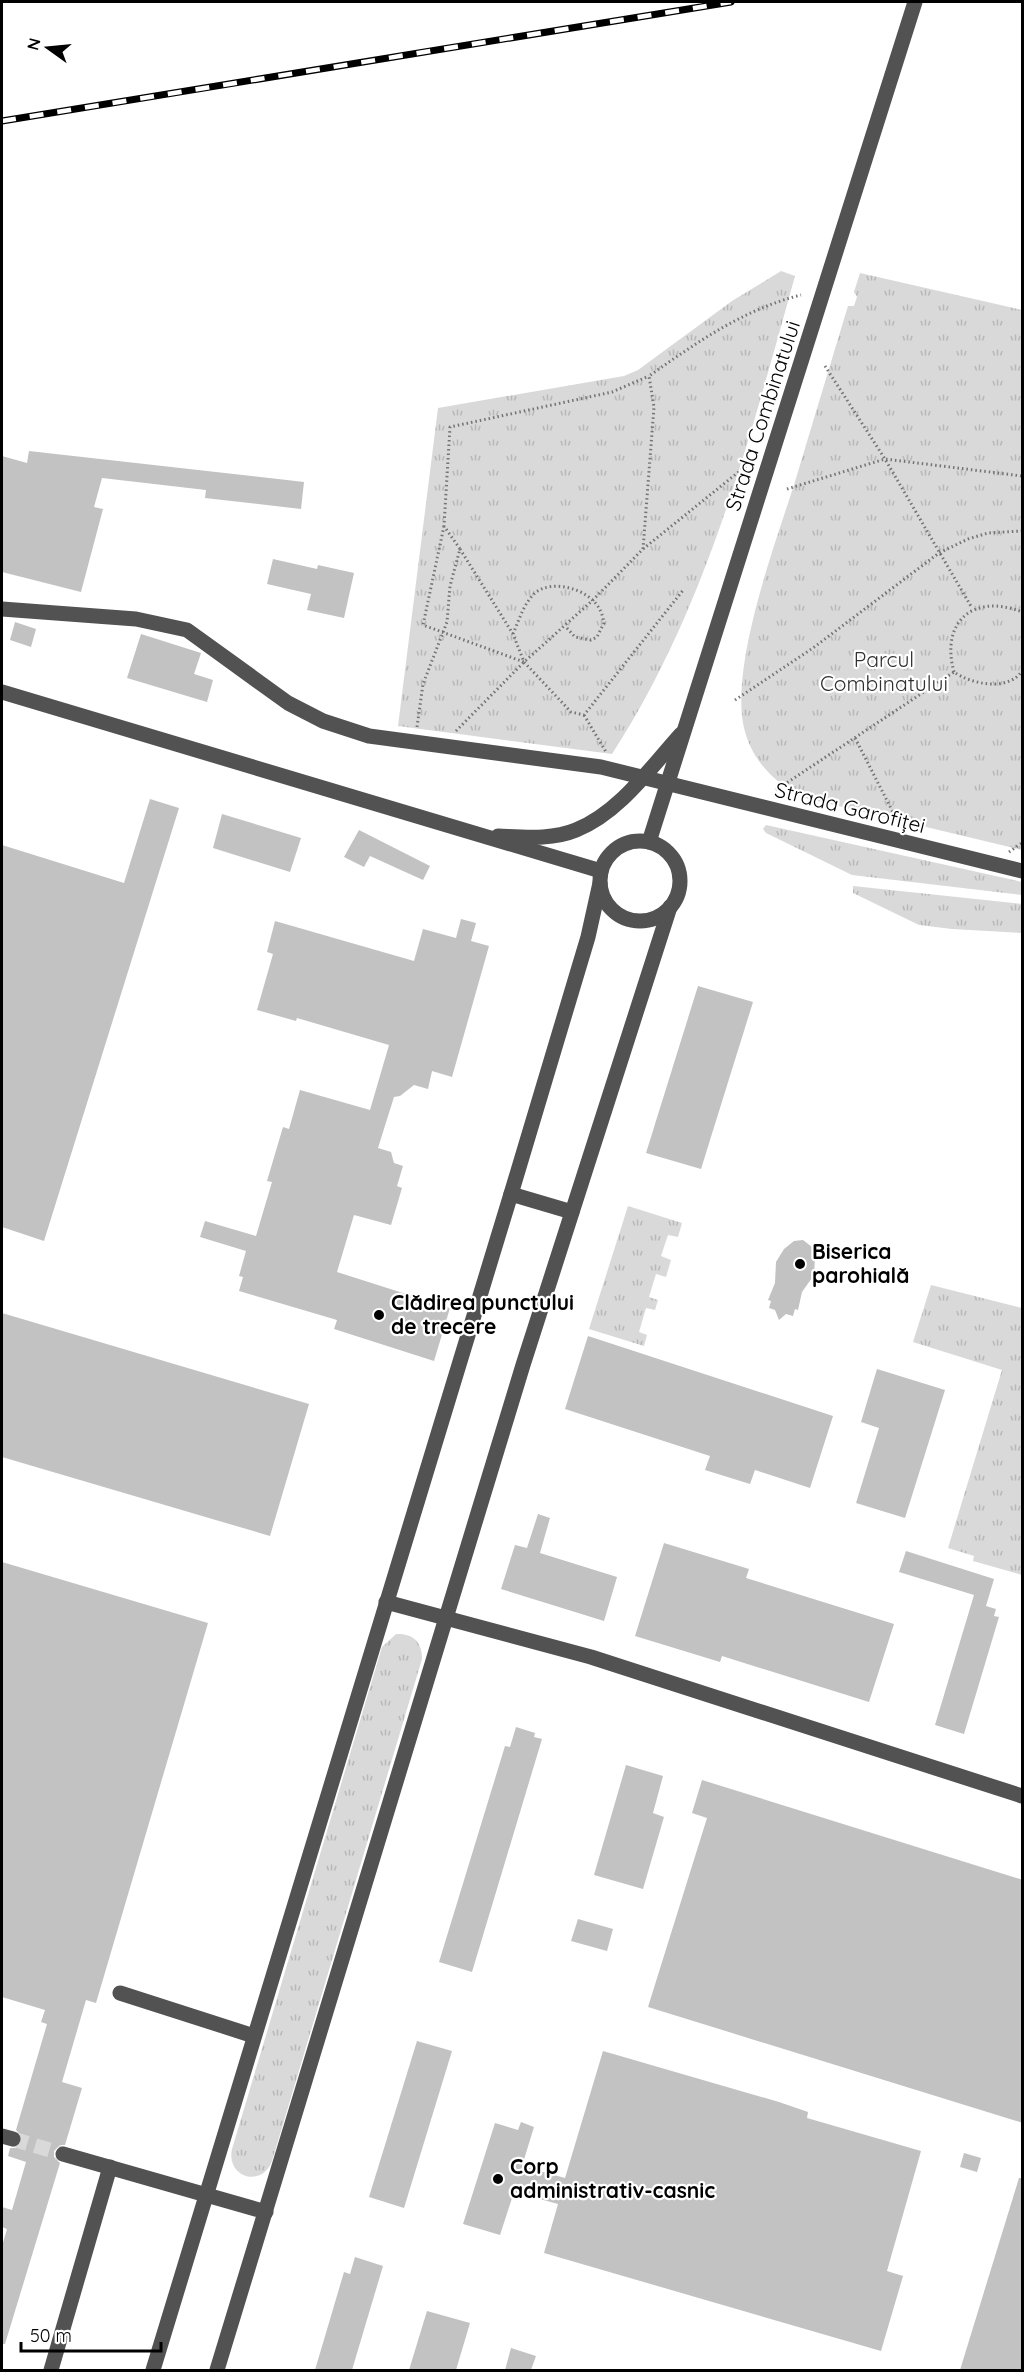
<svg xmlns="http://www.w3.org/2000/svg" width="1024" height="2372" viewBox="0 0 1024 2372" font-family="Quicksand,sans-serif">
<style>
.grass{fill:url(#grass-tufts)}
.building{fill:#c2c2c2}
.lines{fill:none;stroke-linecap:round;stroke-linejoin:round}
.minor-tunnel{stroke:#d9d9d9;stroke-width:15;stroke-dasharray:15 8;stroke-linecap:butt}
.path{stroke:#747474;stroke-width:3;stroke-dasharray:1.5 3;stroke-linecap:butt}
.minor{stroke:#525252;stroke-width:15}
.rail-casing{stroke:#000;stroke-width:7}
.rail{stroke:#fff;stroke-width:4.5;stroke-dasharray:14;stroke-linecap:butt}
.poi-dot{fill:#000;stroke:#fff;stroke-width:2}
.labels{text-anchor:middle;stroke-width:4.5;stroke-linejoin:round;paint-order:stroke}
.street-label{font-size:21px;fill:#000;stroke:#fff}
.park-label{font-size:21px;fill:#303030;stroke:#fff}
.poi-label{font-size:21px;font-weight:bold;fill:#000;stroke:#fff;text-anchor:start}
</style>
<defs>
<pattern id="grass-tufts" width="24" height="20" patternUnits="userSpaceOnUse" patternTransform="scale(1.5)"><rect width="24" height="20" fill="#d9d9d9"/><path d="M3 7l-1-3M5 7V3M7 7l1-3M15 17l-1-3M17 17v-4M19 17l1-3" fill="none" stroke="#b8b8b8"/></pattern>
</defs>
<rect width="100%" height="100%" fill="#fff"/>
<g class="grass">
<path d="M781,271L795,276C749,441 706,609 612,754L398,726L438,408L624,376L638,370L732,301Z"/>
<path d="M860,273L1022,310V850L805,798C775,784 752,761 744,728C730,666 774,547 794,485C812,425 830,365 848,306H854L857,297L854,292Z"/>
<path d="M766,825L1022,882V895L852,875L766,833L763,829Z"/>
<path d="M853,886L1022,904V933L952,929L919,925L853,893Z"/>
<path d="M628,1206L682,1223L678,1237L668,1235L661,1256L671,1260L666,1277L656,1274L649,1297L658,1300L655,1310L646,1308L639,1332L647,1335L644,1346L589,1329Z"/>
<path d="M931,1285L1022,1308V1575L973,1561L974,1556L948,1548L1002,1370L913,1342Z"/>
<path d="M396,1634C413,1633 422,1642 422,1659L272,2161C262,2188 226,2178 232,2149L382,1647Z"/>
</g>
<g class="building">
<path d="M29,451L304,482L301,509L205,498L206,490L102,478L94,507L103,509L81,592L2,572V456L27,463Z"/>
<path d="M273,559L317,569L318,565L354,573L344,618L307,610L311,594L267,584Z"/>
<path d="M15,622L36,629L31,647L10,640Z"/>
<path d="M141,634L201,653L194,674L213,680L207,702L127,678Z"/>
<path d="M150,799L179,808L44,1241L2,1227V845L124,883Z"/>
<path d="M222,814L301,838L290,872L213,848Z"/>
<path d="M359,830L430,866L423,880L370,856L364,867L344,857Z"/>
<path d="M461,919L476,923L471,941L489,946L452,1077L432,1071L428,1089L414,1085L400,1096L394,1097L378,1148L391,1152L394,1163L403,1166L397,1186L402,1188L391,1225L354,1215L337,1272L450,1308L434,1361L334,1329L337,1320L239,1291L243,1277L239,1276L246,1251L200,1237L205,1221L256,1236L272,1182L267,1181L283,1127L289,1129L300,1090L370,1110L389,1045L297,1018L296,1021L257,1010L273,954L267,952L275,921L414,961L423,929L456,938Z"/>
<path d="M698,986L753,1002L701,1169L646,1153Z"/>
<path d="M803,1240L812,1247L815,1258L814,1275L802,1292L798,1310L795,1309L793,1316L786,1314L779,1320L775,1310L769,1308L771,1301L768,1300L775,1283L776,1262L784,1249L794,1241Z"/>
<path d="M2,1313L309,1404L270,1536L2,1457Z"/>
<path d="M588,1336L833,1416L810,1488L755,1470L750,1484L705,1470L710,1456L565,1409Z"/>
<path d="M877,1369L945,1390L905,1518L856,1503L879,1428L861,1422Z"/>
<path d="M538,1514L550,1518L540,1553L617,1577L604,1621L501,1589L515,1545L527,1548Z"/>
<path d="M664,1543L749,1569L746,1578L894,1624L869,1702L722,1656L720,1662L635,1636Z"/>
<path d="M906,1551L994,1579L986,1606L996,1609L994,1616L999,1617L964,1734L935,1725L974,1595L899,1572Z"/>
<path d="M2,1562L208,1623L96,2003L86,2000L62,2082L82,2088L65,2145H60L54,2151V2157L60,2163L5,2344H2V2246L7,2229L2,2227V2207L12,2210L26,2162L8,2156L10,2148H16L22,2142V2136L16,2130L47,2024L41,2022L45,2010L2,1997Z"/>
<path d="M516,1727L535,1733L534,1737L542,1739L472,1972L439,1962L505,1746L510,1747Z"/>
<path d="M626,1765L663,1776L653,1813L664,1817L643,1889L594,1875Z"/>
<path d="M702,1780L1023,1880V2123L648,2007L707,1818L692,1813Z"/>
<path d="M578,1919L613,1929L607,1951L571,1941Z"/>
<path d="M417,2041L452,2051L404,2208L369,2197Z"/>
<path d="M603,2051L779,2102L808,2112L807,2118L921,2151L887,2271L903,2276L881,2351L544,2253L558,2204L514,2192L500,2235L463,2224L495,2123L518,2130L521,2122L534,2127L522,2166L565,2178Z"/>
<path d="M964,2153L981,2158L977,2172L960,2167Z"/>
<path d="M1019,2178H1023V2370H960Z"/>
<path d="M355,2257L383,2266L352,2370H315L344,2272L350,2274Z"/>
<path d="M427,2311L470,2323L456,2370H409Z"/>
<path d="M511,2348L536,2356L531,2370H505Z"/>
</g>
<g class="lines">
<path class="minor-tunnel" d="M13,2139L63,2154"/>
<g class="path">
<path d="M825,366L885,459L972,608"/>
<path d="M787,489L885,459L1022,476"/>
<path d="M444,526L423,625L524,662"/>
<path d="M460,549L513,634L524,662L571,712L584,715L684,589"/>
<path d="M643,549L654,407L649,376C696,343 744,309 801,295"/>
<path d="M513,634C519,620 524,603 535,593C553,578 591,590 600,610C602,613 603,619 604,623L597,637L591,640L575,637L566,627"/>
<path d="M954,672C940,621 974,593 1022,612"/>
<path d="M735,700L813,648L939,553L968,539L988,533L1022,531"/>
<path d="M584,715L606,752"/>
<path d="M417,727L423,684L447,622L450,586L460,549L444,526L450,427L612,392L649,376"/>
<path d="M456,731L524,662L593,600L643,549L746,466"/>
<path d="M855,738L899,824"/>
<path d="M776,790L954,672C971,684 1008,692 1022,671"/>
<path d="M1009,852L1022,843"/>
</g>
<g class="minor">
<path d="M2,609L136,619L187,630L288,703L323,721L369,736L601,767L1022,871"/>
<path d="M2,692L601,871"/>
<path d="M498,836C524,837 552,840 576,830C619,813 651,767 681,734"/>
<circle cx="640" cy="881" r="40"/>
<path d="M649,842L915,2"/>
<path d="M511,1194L572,1212"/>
<path d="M386,1602L591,1657L1022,1796"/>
<path d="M120,1993L254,2036"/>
<path d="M2,2136L13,2139"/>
<path d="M63,2154L266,2212"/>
<path d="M51,2370L110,2167"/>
<path d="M153,2370L511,1194L588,937L600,883"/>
<path d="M217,2370L523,1365L670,907"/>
</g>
<g class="rail-casing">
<path id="rail" d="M2,121L731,2"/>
</g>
<use href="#rail" class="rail"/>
</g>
<g class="poi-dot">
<circle cx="800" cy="1264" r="6"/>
<circle cx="379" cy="1315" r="6"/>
<circle cx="498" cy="2179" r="6"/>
</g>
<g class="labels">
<g class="street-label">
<text transform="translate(763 416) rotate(-72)" y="7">Strada Combinatului</text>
<text transform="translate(850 808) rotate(14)" y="7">Strada Garofiței</text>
</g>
<g class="park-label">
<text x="884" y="667">Parcul<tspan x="884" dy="24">Combinatului</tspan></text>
</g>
<g class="poi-label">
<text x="812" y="1259">Biserica<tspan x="812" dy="24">parohială</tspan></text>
<text x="391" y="1310">Clădirea punctului<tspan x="391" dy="24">de trecere</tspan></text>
<text x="510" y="2174">Corp<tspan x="510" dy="24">administrativ-casnic</tspan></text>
</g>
</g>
<rect width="1024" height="2372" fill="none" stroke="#000000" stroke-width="6"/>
<g transform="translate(48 48) rotate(285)" stroke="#ffffff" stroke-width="4.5" paint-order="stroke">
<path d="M0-4.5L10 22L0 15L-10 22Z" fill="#000000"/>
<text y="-9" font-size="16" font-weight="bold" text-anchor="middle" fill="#000000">N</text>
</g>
<path d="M21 2342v9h140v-9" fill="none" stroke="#000000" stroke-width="3"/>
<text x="30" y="2342" font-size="18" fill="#000000" stroke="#ffffff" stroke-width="4.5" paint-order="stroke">50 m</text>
</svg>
